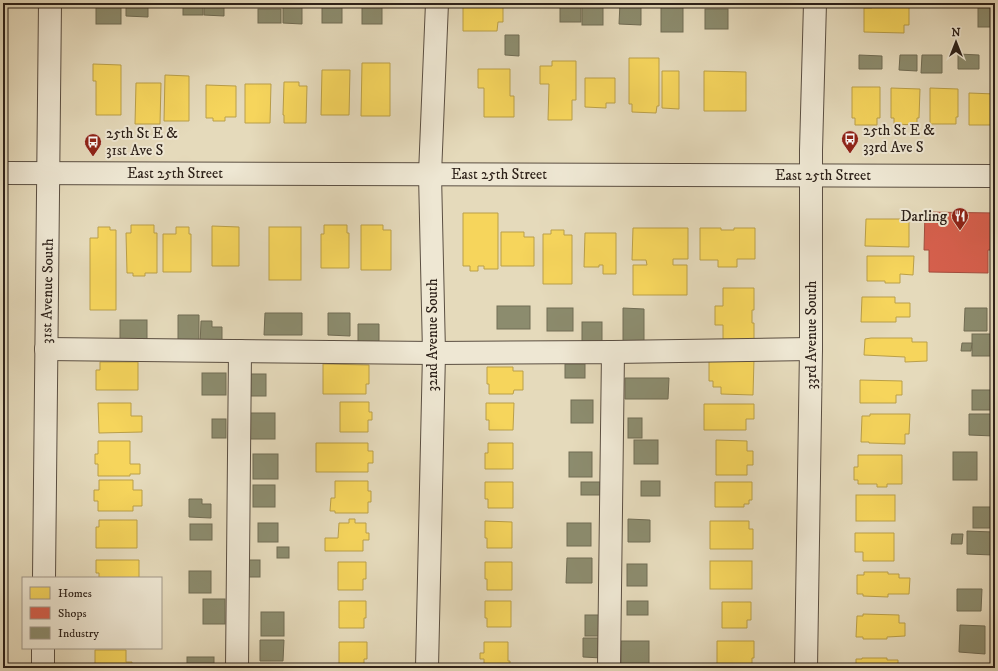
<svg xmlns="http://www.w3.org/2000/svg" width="998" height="671" viewBox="0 0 998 671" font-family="'IM FELL DW Pica',serif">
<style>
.homes{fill:#f6d55c;stroke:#ba9f48}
.shops{fill:#d6604d;stroke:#a34d3d}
.industry{fill:#8c8c6e;stroke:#706c54}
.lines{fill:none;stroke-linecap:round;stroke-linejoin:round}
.minor-casing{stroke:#5b4f42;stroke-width:24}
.minor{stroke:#eee7d3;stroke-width:22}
.labels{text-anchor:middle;stroke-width:4;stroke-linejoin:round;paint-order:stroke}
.poi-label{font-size:15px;fill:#2d2119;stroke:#eee7d3;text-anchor:start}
.street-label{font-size:15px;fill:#2d2119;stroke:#eee7d3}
</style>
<rect width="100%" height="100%" fill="#e5dabb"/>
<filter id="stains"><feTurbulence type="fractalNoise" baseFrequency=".005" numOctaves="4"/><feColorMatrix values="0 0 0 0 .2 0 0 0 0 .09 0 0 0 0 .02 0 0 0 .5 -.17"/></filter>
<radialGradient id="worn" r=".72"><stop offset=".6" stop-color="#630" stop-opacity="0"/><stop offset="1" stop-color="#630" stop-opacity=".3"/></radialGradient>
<g class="homes">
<path d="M463,4H503V22H498L497,31H463Z"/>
<path d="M872,6L909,7V25H904V33L864,32V8H872Z"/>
<path d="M629,58H659V106H657L656,113L632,112V104H629Z"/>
<path d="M552,61H576V100H572V120H548L549,84H540V66H552Z"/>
<path d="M362,63H390V116H361Z"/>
<path d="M93,64L121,65V115H96V81H93Z"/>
<path d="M478,69H510V96H514V117H484V88H478Z"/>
<path d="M322,70H350L349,115H321Z"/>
<path d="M662,71H679V109L662,108Z"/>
<path d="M704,71L746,72V111H704Z"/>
<path d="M165,75L189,76V121H164Z"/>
<path d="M585,78H615V103H606V108L585,107Z"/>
<path d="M284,82H299V86H307L306,123H284V115H283Z"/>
<path d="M136,83H161L160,124H135Z"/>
<path d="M245,84H271L270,123H245Z"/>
<path d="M206,85L236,86V117H225V121H213V118H206Z"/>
<path d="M852,87H880V118H877V125H855V118H852Z"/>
<path d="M891,88L920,89L919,118H917V125L894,124V118H891Z"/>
<path d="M930,88L958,89V117H956V124H930Z"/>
<path d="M969,93L995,94V125H969Z"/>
<path d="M463,213H498V269H484V266H478V271H470V266H463Z"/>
<path d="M866,219H909V247L865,246Z"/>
<path d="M131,225H154V233H157V273H145V276H133V273H127L126,233H131Z"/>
<path d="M324,225H347V233H349V268H321V234H324Z"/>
<path d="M361,225H383V230H391V270H361Z"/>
<path d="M212,226L239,227V266H212Z"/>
<path d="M98,227H110V230H116V310H90V238H98Z"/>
<path d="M176,227H189V234H191V272H163V234H176Z"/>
<rect x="269" y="227" width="32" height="53"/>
<path d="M633,228H688V259H673V265H687V295H633V265H647L646,260H632Z"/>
<path d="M700,228H721V230H734V228H755V259H737V267H718V260H700Z"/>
<path d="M551,230H564V235H572V284H543V234H551Z"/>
<path d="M501,232H524V237H534V266H501Z"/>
<path d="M585,233H616V274H603V265H599V267H584Z"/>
<path d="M867,256H914L913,275L900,274V283H885V281H867Z"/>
<path d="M723,288H754V310H752V323H754V344H723V325H715V306H723Z"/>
<path d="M862,297H895V303H910V317H896V322H861Z"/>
<path d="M871,338H912V342H927V361L905,362V357L864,355L865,339Z"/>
<path d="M709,359H754L753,395L721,394V387H713V381H709Z"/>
<path d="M100,362H138V390H96V370H100Z"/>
<path d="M323,364L369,365V384H366V394H323Z"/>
<path d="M487,367H513V371H523V390H514L513,394H489V384H487Z"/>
<path d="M860,380L902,381V395H896V403H860Z"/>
<path d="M340,402H369V412H372V420H368V432H340Z"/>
<path d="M98,403H131V416H142V432L99,433Z"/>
<path d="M486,403H514L513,430H489V420H486Z"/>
<path d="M704,404H754V419H746V430H704Z"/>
<path d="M870,414H910L909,434H905V444L869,443V442H861L862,416H870Z"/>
<path d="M716,440L747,441V451H753V465H747V475H716Z"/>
<path d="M98,441H130V464H140V474H130V476H98V464H95V454H98Z"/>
<path d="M316,443H368V451H373V463H368V472H316Z"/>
<path d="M488,443H513V469H485V453H488Z"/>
<path d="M858,455H902V484H887V487H877V484H858V480H854V467H858Z"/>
<path d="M99,480H133V490H142V506H133V511H98V501H94V490H99Z"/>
<path d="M335,481H368V491H371V502H368V513H335V511H330L331,498H335Z"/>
<path d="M485,482H513V508H488V499H485Z"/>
<path d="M715,482H752V500H749V504H744V507H715Z"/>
<rect x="856" y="495" width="39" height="26"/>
<path d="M349,519H355V523H366V533H369V540H363V551H325V538H338L339,523H349Z"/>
<path d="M99,520H137V548H96V527H99Z"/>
<path d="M485,521L512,522V548H487V538H485Z"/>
<path d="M710,521H749V529H753V549H710Z"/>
<path d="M855,533H894V561H863V552H855Z"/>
<path d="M96,560H139V578H99V573H96Z"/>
<rect x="710" y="561" width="42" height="28"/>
<path d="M338,562H366V579H363V590H338Z"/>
<path d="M485,562H512V590H487V579H485Z"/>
<path d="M864,572H888V574H899V578H910L909,594H888V597L863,596V594H857V575H864Z"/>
<path d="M339,601H366V618H364V628H339Z"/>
<path d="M485,601H511V627H487V618H485Z"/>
<path d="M722,602H751V620H747V628H722Z"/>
<path d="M863,614L899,615V623H905V636L887,637V639H863V637H856L857,616H863Z"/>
<path d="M717,641H754V658H752V668H717Z"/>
<path d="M339,642H367V659H364V668H339Z"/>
<path d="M484,642H508V661H510V668H484V659H480V653H484Z"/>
<path d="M95,650H126V662H132V668H93V664H95Z"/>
<path d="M862,658H887V660H898V668H856V659H862Z"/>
</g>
<path class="shops" d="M925,212L995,213V250H988V273L929,272V250H924Z"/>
<g class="industry">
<path d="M126,3H148V17L126,16Z"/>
<rect x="183" y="3" width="20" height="12"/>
<path d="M204,3H224V16L204,15Z"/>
<path d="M283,3H302V24L283,23Z"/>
<rect x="322" y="3" width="20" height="20"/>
<rect x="362" y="3" width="20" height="21"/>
<rect x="560" y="3" width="21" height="19"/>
<rect x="582" y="3" width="21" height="22"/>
<path d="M620,3L641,4V25L619,24Z"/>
<rect x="96" y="4" width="25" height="20"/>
<rect x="661" y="5" width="22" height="27"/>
<rect x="978" y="6" width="17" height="21"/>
<rect x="258" y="9" width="23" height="14"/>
<rect x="705" y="9" width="23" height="20"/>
<path d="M505,35H519V56L505,55Z"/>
<path d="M958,54L979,55V69H958Z"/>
<path d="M859,55L882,56V69H859Z"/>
<path d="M900,55H917V71L899,70Z"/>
<path d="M922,55H942V73H921Z"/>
<rect x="497" y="306" width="33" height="23"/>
<rect x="547" y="308" width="26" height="23"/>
<path d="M623,308L644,309V345H623Z"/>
<path d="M965,308H987V331H964Z"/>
<path d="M265,313H302V335H264Z"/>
<path d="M328,313H350V336L328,335Z"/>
<path d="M178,315H199V346L178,345Z"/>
<rect x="120" y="320" width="27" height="23"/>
<path d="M201,321H212V327H222V346H200Z"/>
<rect x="582" y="322" width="20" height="23"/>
<path d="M358,324H379V347L358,346Z"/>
<rect x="972" y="334" width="23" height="22"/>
<path d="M962,343H972L971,351H961Z"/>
<rect x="565" y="364" width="20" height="14"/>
<rect x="202" y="373" width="24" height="22"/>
<rect x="250" y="374" width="16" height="22"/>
<path d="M625,378H669L668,399H625Z"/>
<rect x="972" y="390" width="21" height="20"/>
<rect x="571" y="400" width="22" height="23"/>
<rect x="249" y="413" width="26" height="26"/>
<path d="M969,414H994V436L969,435Z"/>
<rect x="628" y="418" width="14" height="20"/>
<rect x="212" y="419" width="14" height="19"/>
<rect x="634" y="440" width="24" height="24"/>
<rect x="569" y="452" width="23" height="25"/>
<rect x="953" y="452" width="24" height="28"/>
<rect x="253" y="454" width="25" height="25"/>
<rect x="641" y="481" width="19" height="15"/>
<rect x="581" y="482" width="19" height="13"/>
<rect x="253" y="485" width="22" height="22"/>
<path d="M189,499H202V504H211V518L189,517Z"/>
<rect x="973" y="507" width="19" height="21"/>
<path d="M628,519L650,520V542H628Z"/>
<rect x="258" y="523" width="20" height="19"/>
<rect x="567" y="523" width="24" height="23"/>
<rect x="190" y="524" width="22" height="16"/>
<path d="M967,531L993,532V555L967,554Z"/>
<path d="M952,534H963L962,544H951Z"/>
<rect x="277" y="547" width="12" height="11"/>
<path d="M567,558H592V583H566Z"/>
<rect x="247" y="560" width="13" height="17"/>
<rect x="627" y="564" width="20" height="22"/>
<rect x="189" y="571" width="22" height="22"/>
<path d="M957,589H982L981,611H957Z"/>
<rect x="203" y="599" width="22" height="25"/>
<rect x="627" y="601" width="21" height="14"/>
<rect x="261" y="612" width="23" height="24"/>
<rect x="585" y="615" width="17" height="21"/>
<path d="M960,625L985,626V654L959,652Z"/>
<path d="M583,638H602V658L583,657Z"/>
<path d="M260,640H284L283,661H260Z"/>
<rect x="621" y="641" width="28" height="27"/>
<rect x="187" y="657" width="27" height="11"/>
<rect x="960" y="665" width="26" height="3"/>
</g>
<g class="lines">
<g class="minor-casing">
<g id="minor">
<path d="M3,173L995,176"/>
<path d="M46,349L434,353L613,352L609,668"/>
<path d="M613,352L811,349"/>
<path d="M44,578L50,3"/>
<path d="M43,668V648"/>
<path d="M237,668L240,351"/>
<path d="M427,668L434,353L430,174L437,3"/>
<path d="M806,668L811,349V150L815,3"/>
</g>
</g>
<use href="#minor" class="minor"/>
</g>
<defs>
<g id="bus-pin" transform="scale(0.9)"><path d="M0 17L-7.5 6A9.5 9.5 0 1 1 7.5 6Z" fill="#8f2418" stroke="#eee7d3"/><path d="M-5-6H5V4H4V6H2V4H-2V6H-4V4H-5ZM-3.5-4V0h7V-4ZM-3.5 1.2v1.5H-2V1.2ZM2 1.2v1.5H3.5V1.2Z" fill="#fff"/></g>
<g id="restaurant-pin" transform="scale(0.9)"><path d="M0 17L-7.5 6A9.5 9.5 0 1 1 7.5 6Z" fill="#8f2418" stroke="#eee7d3"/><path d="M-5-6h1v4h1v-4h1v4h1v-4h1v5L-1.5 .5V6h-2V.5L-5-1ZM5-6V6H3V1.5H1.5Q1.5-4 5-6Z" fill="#fff"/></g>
</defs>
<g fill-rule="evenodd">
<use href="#bus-pin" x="850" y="139"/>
<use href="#bus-pin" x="93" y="142"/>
<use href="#restaurant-pin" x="960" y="216"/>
</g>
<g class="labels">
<g class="poi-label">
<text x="863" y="135">25th St E &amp;<tspan x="863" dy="17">33rd Ave S</tspan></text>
<text x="106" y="138">25th St E &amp;<tspan x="106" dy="17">31st Ave S</tspan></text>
<text x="947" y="221" text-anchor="end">Darling</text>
</g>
<g class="street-label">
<text x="175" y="178">East 25th Street</text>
<text x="499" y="179">East 25th Street</text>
<text x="823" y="180">East 25th Street</text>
<text transform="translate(47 291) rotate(-89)" y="5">31st Avenue South</text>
<text transform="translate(432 335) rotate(-90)" y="5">32nd Avenue South</text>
<text transform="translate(811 335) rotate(-90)" y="5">33rd Avenue South</text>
</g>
</g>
<rect width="998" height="671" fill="none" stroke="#e5dabb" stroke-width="16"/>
<rect x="4" y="4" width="990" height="663" fill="none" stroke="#2d2119" stroke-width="2"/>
<rect x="8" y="8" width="982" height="655" fill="none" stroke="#2d2119"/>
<rect x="22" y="577" width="140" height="72" fill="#eee7d3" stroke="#a19889"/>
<rect x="30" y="587" width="20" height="12" fill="#f6d55c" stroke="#a19889"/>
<text x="58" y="597" font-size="12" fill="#2d2119">Homes</text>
<rect x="30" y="607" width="20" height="12" fill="#d6604d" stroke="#a19889"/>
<text x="58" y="617" font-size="12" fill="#2d2119">Shops</text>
<rect x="30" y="627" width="20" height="12" fill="#8c8c6e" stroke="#a19889"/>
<text x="58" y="637" font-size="12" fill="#2d2119">Industry</text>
<g transform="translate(956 42)" stroke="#eee7d3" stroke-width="3" paint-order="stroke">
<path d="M0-3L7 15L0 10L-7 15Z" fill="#2d2119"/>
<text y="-6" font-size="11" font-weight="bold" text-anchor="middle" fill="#2d2119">N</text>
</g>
<rect width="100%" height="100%" filter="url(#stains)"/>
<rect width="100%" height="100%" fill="url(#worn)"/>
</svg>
